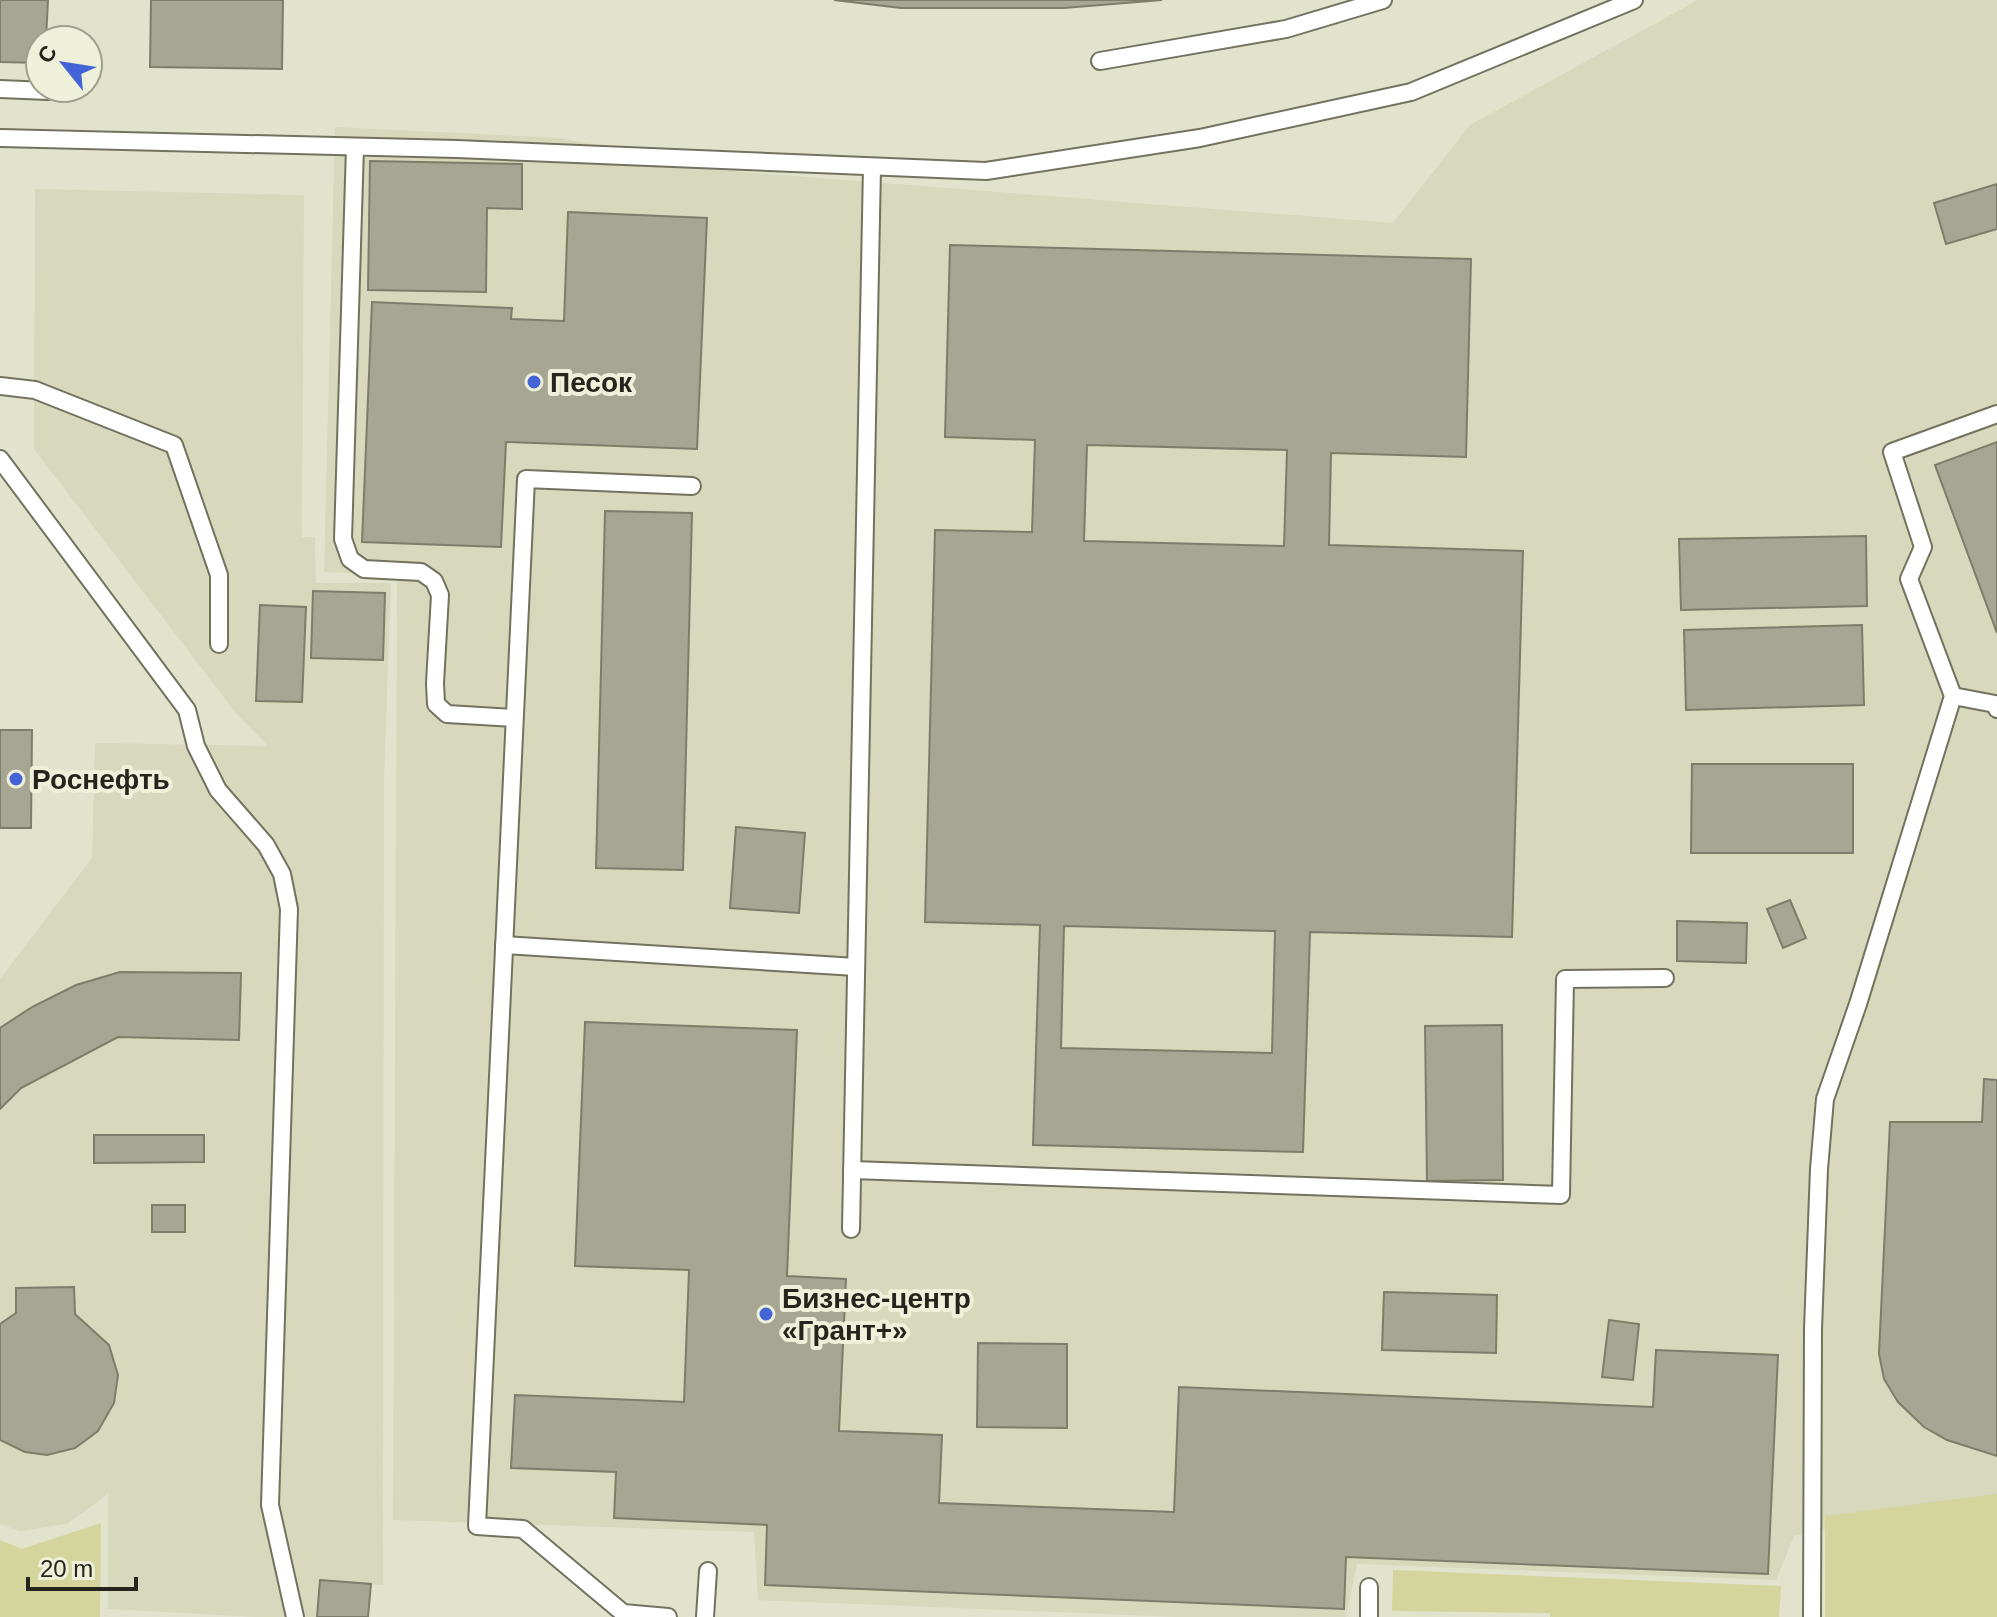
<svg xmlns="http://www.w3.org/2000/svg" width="1997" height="1617" viewBox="0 0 1997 1617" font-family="Arial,sans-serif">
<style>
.built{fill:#d7d8bc}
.green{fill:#d4d49d}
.building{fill:#a6a692;stroke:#7d7d6a;stroke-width:2;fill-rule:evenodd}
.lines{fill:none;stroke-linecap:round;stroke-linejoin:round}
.service-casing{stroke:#72725f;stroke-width:20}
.service{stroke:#fff;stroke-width:16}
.poi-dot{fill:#4264d7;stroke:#eff0da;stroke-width:3}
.labels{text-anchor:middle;stroke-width:8;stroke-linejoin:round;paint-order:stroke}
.poi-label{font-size:28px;font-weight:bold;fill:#25251d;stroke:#eff0da;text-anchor:start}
</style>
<rect width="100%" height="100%" fill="#e2e3cd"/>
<g class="built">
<path d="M1698,0H1997V1503H1943L1794,1536L1776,1580L1357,1564L1346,1617H1179L758,1600L754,1532L393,1520L397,575L324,572L335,127L560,138L717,170L1393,223L1470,125Z"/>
<path d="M35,189L304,195L302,537H315L316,583H391L384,779L383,1585H371L368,1617H255L108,1609V1494L67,1524L20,1531L0,1524V979L92,858L95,743L268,746L235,712L34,449Z"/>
</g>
<g class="green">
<path d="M1997,1494V1617H1825V1516Z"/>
<path d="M101,1523L100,1617H0V1540L22,1549Z"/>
<path d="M1393,1570L1781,1586L1779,1617H1550V1613L1392,1611Z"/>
</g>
<g class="building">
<path d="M0,0H48L46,40H40V63L0,62Z"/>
<path d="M151,0H283L282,69L150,67Z"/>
<path d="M834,0H1162L1064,8H901Z"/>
<path d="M370,161L522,164V209L487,208L486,292L368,290Z"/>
<path d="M1997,184V229L1946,244L1934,203Z"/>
<path d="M568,212L707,218L697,449L506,442L501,547L362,542L372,302L512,308L511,319L564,321Z"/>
<path d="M950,245L1471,259L1466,457L1331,453L1329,545L1523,551L1512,937L1310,932L1303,1152L1033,1145L1040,925L925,922L935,530L1032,532L1035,440L945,437ZM1087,445L1287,450L1284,546L1084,541ZM1064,926L1275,931L1272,1053L1061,1048Z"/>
<path d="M1997,442V633L1935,465Z"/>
<path d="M605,511L692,513L683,870L596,868Z"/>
<path d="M1866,536L1867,606L1681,610L1679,539Z"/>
<path d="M313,591L385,593L383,660L311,658Z"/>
<path d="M260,605L306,607L302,702L256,701Z"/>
<path d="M1862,625L1864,705L1686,710L1684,630Z"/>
<path d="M0,730H32L31,828H0Z"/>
<path d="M1692,764H1853V853H1691Z"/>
<path d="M736,827L805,833L799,913L730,908Z"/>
<path d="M1790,900L1806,938L1783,948L1767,909Z"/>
<path d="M1677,921L1747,923L1746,963L1677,961Z"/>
<path d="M120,972L241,973L239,1040L118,1037L21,1088L0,1109V1028L32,1007L76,985Z"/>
<path d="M585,1022L797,1030L787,1276L846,1279L839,1431L942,1435L939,1503L1174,1512L1179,1387L1653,1407L1656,1350L1778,1355L1768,1574L1346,1557L1344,1609L765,1585L767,1525L614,1518L616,1472L511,1468L515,1395L684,1402L689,1270L575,1266Z"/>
<path d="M1502,1025L1503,1180L1427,1181L1425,1026Z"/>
<path d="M1984,1079L1997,1080V1456L1947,1440L1924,1427L1898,1402L1884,1379L1879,1354L1890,1122H1982Z"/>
<path d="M94,1135H204V1162L94,1163Z"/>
<rect x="152" y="1205" width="33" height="27"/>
<path d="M74,1287L75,1314L109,1345L118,1375L114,1403L98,1431L75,1448L47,1455L25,1452L0,1440V1324L16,1313V1288Z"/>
<path d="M1384,1292L1497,1295L1496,1353L1382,1350Z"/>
<path d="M1609,1320L1639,1324L1633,1380L1602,1377Z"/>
<path d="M978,1343L1067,1344V1428L977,1427Z"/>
<path d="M320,1580L371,1584L368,1617H317Z"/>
</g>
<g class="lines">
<g class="service-casing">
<g id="service">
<path d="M1100,61L1286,29L1383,0"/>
<path d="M0,89L48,91"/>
<path d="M0,138L457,149L986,171L1200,138L1411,92L1634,0"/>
<path d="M355,147L343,539L350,559L364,569L421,572L434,581L440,595L435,683L436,704L447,714L514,718"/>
<path d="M0,386L35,390L174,445L219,575V644"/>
<path d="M0,459L187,710L196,746L218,790L266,845L282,874L289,909L270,1505L295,1617"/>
<path d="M1953,696L1995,704L1997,709"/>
<path d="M504,945L856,967"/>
<path d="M852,1170L1561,1195L1565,979L1665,978"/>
<path d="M851,1229L872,167"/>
<path d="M668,1617L623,1613L523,1529L477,1526L526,479L692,486"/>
<path d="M705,1617L708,1571"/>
<path d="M1369,1617V1587"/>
<path d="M1812,1617L1813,1329L1819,1169L1825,1099L1858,1004L1953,696L1909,579L1923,547L1892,452L1997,414"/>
</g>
</g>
<use href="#service" class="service"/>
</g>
<g class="poi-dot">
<circle cx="534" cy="382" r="8"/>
<circle cx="16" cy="779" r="8"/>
<circle cx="766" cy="1314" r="8"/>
</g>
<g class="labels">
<g class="poi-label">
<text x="550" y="392">Песок</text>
<text x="32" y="789">Роснефть</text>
<text x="782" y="1308">Бизнес-центр<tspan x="782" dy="32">«Грант+»</tspan></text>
</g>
</g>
<g transform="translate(64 64) rotate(300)"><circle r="38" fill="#eff0da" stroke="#9e9f8e" stroke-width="2"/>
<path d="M0-6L14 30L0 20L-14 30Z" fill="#4264d7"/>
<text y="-12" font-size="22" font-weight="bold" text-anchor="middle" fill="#25251d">С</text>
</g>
<path d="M28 1577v12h108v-12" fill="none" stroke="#25251d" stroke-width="4"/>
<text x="40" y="1577" font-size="24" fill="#25251d" stroke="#eff0da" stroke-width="6" paint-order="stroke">20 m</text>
</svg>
